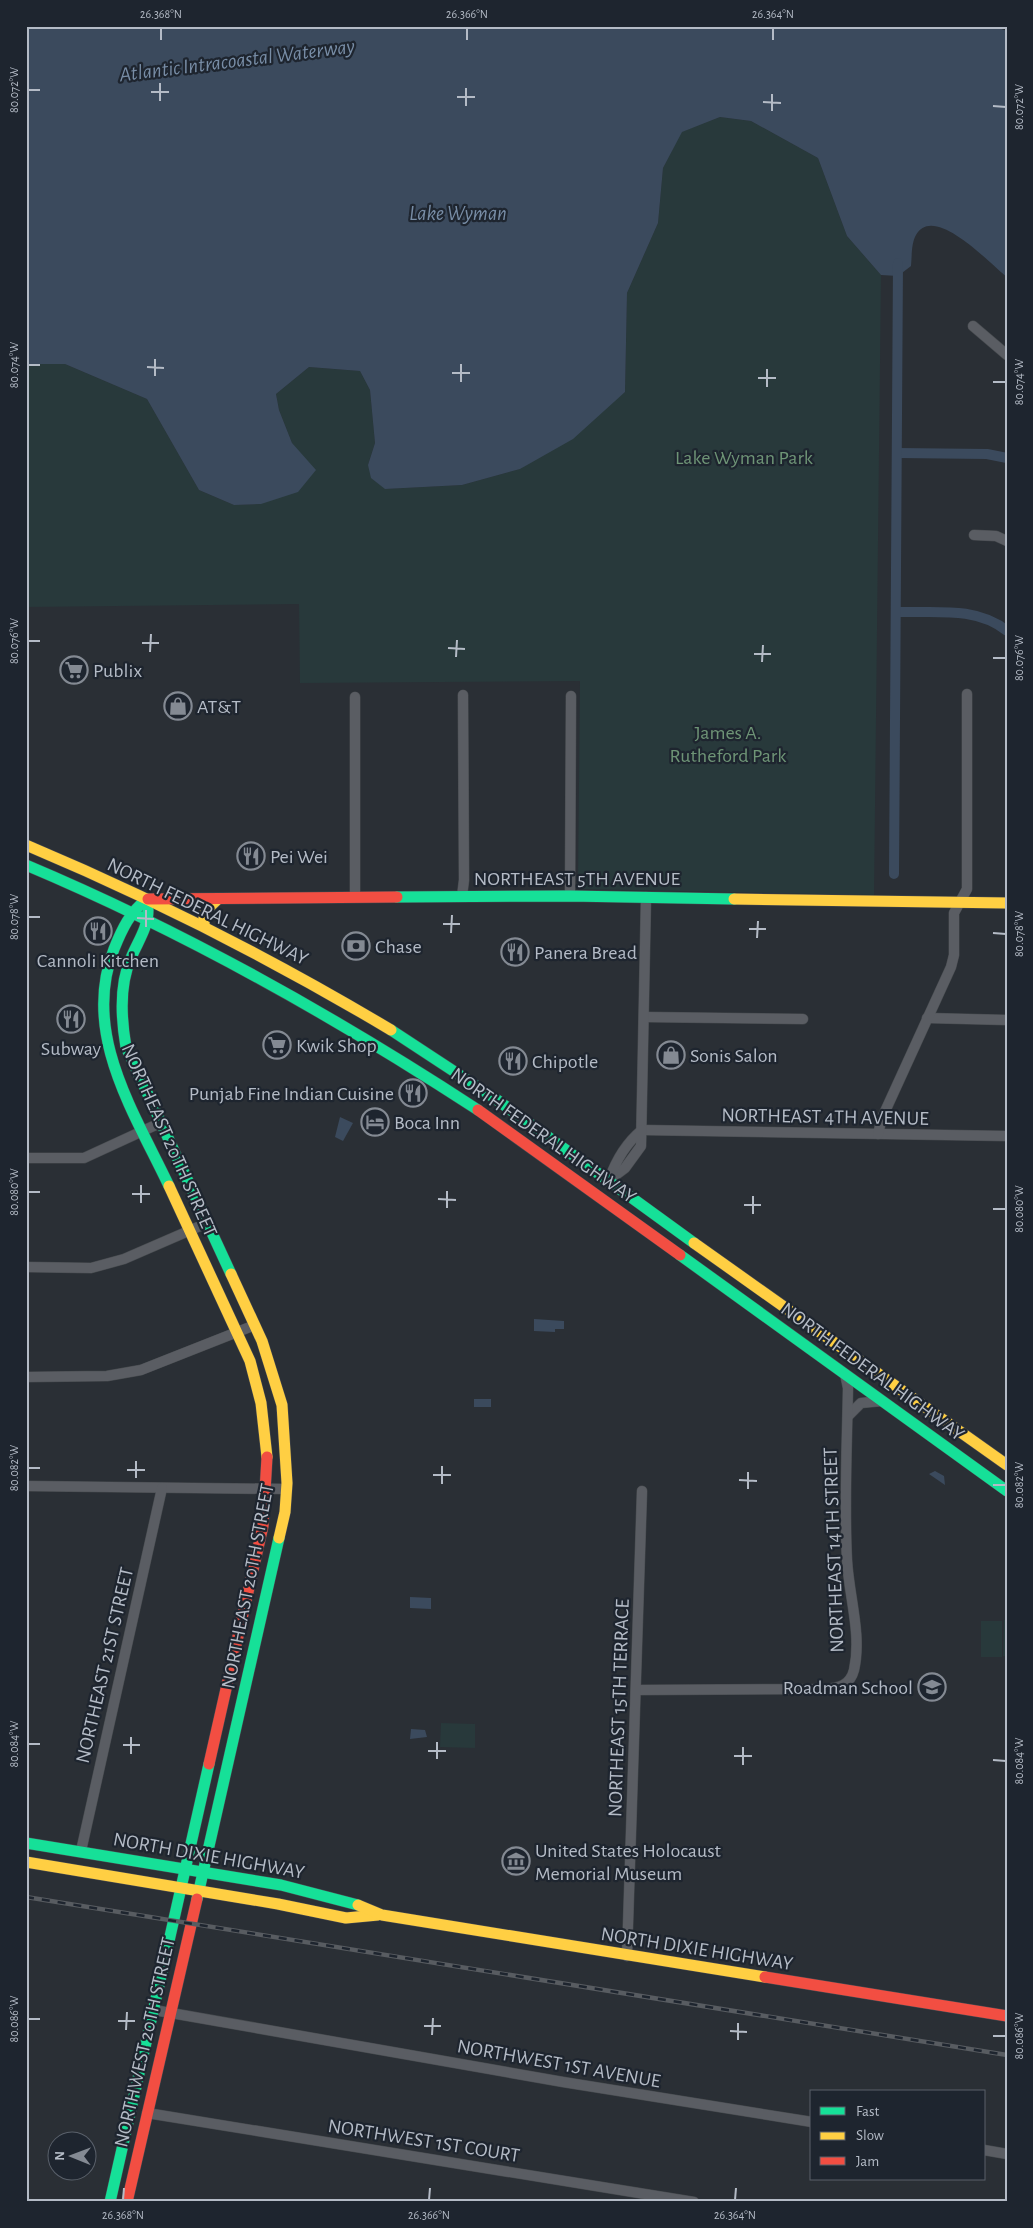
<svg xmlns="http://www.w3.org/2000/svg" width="1033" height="2228" viewBox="0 0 1033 2228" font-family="'Alegreya Sans',sans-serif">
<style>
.green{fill:#28393b}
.water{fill:#3b4a5d}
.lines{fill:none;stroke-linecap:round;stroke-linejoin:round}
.canal{stroke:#3b4a5d;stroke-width:10}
.street-casing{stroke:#464a4e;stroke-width:11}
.fast-casing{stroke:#484b52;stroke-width:12}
.slow-casing{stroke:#484b52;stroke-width:12}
.jam-casing{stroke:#484b52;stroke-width:12}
.street{stroke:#5a5d63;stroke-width:10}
.fast{stroke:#16e098;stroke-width:11}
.slow{stroke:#ffcf43;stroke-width:11}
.jam{stroke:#f24e42;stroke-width:11}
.rail-casing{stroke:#585c61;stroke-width:4.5}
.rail{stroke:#1e252f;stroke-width:2.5;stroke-dasharray:8;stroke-linecap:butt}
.ticks{fill:none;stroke:#b4bbc6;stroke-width:2}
.labels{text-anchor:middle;stroke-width:4.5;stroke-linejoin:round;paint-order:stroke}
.park-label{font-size:20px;fill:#6e9476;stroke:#1e252f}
.poi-label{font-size:20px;fill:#b4bbc6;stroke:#1e252f;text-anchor:start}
.street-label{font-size:20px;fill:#b4bbc6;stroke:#1e252f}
.water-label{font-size:21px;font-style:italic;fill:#788da6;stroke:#1e252f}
.neatline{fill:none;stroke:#b4bbc6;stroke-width:2}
.ticks-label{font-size:12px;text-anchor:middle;fill:#b4bbc6}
</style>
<rect width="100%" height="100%" fill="#2a2f35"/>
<g class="green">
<path d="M720,117L751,121L818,158L847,236L881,275L874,895L580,889L578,884L580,681L300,683L299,604L26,607V364H65L147,399L199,490L234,505L261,504L292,443L279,410L276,394L309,367L360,371L370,390L375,443L368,465L385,489L462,485L520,469L625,392L627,293L658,223L663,168L681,132Z"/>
<path d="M1004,1620H1007V1656H1003Z"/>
<rect x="981" y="1621" width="21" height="36"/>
<path d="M441,1723L475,1724V1748L440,1747Z"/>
</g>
<g class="water">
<path d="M26,26H993L1007,31V277C990,264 934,203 916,235C911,244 912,256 911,266L898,276L881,275L847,236L818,158L751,121L720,117L682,132L663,168L658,223L627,293L625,392L573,439L520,469L462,485L385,489L371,478L368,465L375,443L370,390L360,371L309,367L276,394L279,410L292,443L316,470L298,492L261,504L234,505L199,490L147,399L65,364H26Z"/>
<path d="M340,1117L353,1123L343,1141L335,1137Z"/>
<path d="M534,1319L564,1321V1329H555V1332L534,1331Z"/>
<rect x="474" y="1399" width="17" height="8"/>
<path d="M935,1471L944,1476L945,1485L929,1474Z"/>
<path d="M410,1597L431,1598V1609L410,1608Z"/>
<path d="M411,1729L425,1730L427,1737L410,1739Z"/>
</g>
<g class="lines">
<g class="canal">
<path d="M898,453L987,454L1007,458"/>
<path d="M896,612C933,613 977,606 1007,631"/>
<path d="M894,874L898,263"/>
</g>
<g class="street-casing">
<g id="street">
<path d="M973,326L1007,355"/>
<path d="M974,535L996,536L1007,541"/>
<path d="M462,896L464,880L463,695"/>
<path d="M570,896L571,696"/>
<path d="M355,897V697"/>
<path d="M644,1017L803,1019"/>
<path d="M927,1018L1007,1020"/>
<path d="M642,1130L1007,1136"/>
<path d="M878,1134L882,1118L951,967L954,955V913L967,889V694"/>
<path d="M26,1158H84L160,1123"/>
<path d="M609,1180L625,1168L641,1146L646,897"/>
<path d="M609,1180C616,1160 625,1144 642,1130"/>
<path d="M26,1267L91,1268L124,1259L207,1223"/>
<path d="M26,1377L107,1376L141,1370L255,1325"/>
<path d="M848,1416L861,1403L882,1401"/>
<path d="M26,1486L287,1489"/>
<path d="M636,1690L825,1689C838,1688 850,1686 854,1670C862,1634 849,1597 847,1560C844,1503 847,1446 848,1388L845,1374"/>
<path d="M81,1851L162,1488"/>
<path d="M627,1956L642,1491"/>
<path d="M154,2010L563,2082L812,2122"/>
<path d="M147,2113L694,2202"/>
<path d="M984,2150L1007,2154"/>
</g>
</g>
<g class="fast-casing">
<g id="fast">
<path d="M26,865C185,932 334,1016 478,1110"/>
<path d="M397,897L570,896L734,899"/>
<path d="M147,899C130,912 122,929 114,949C81,1033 134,1112 169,1186"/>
<path d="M148,910C148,928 138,941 131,958C119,985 121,1018 126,1047L231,1274"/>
<path d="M391,1030L493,1097L694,1243"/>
<path d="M680,1255L1007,1491"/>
<path d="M26,1843L281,1885L358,1905"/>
<path d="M197,1899L279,1538"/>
<path d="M110,2202L209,1764"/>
</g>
</g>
<g class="slow-casing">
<g id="slow">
<path d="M26,845C152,898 274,960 391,1030"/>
<path d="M734,899L1007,903"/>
<path d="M204,926V912L218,899"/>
<path d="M169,1186L250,1361L261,1403L267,1457"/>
<path d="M694,1243L1007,1465"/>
<path d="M231,1274L262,1341L282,1405L287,1483L285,1512L279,1538"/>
<path d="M26,1862L278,1904L346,1918L378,1915"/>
<path d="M358,1905L382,1915L765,1977"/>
</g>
</g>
<g class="jam-casing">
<g id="jam">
<path d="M148,899L397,897"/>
<path d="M478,1110L680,1255"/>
<path d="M209,1764L263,1526L267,1457"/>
<path d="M765,1977L1007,2016"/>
<path d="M127,2202L197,1899"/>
</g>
</g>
<use href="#street" class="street"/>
<use href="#fast" class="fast"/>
<use href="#slow" class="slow"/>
<use href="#jam" class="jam"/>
<g class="rail-casing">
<path id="rail" d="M26,1897L1007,2055"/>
</g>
<use href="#rail" class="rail"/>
</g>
<path class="ticks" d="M161,40V28M467,40V28M773,40V28M28,90H40M151,92H169M457,97H475M160,101V83M763,102L781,103M466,106V88M993,106L1006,107M772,111V94M28,365H40M147,367L164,368M452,373H470M155,376V359M758,378H776M461,382V364M993,382H1006M767,387V369M28,641H40M142,643H159M448,648L465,649M150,652L151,634M754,654H771M456,657L457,640M993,658H1006M762,662L763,645M28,917H40M137,918L154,919M443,924H460M146,927V910M749,929H766M451,933L452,915M993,933L1006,934M757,938L758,921M28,1192H40M132,1194H150M438,1199L456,1200M141,1203V1185M744,1205H761M447,1208V1191M993,1209H1006M753,1214V1196M28,1468H40M127,1470H145M433,1475H451M136,1478V1461M739,1480L757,1481M442,1484V1466M993,1485H1006M748,1489V1472M28,1744H40M123,1745H140M428,1751H446M131,1754V1737M734,1756H752M437,1759V1742M993,1760L1006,1761M743,1765V1747M28,2019H40M118,2021H135M424,2026H441M126,2030L127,2012M730,2031L747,2032M432,2035L433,2018M993,2036H1006M738,2040V2023M123,2200L124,2188M429,2200L430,2188M735,2200L736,2188"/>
<defs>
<g id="supermarket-ring" transform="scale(1.4375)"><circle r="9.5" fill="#1e252f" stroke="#848a93" stroke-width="1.5"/><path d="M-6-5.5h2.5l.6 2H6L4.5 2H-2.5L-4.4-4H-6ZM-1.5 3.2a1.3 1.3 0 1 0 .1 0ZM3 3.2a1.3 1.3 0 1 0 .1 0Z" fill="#848a93"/></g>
<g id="shop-ring" transform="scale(1.4375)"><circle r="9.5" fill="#1e252f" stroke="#848a93" stroke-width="1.5"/><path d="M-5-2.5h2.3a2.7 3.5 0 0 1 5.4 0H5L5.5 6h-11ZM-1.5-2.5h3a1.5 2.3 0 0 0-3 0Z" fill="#848a93"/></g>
<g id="restaurant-ring" transform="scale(1.4375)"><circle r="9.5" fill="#1e252f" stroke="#848a93" stroke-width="1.5"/><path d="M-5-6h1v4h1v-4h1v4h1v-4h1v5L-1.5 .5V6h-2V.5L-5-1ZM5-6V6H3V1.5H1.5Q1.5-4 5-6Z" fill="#848a93"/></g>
<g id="bank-ring" transform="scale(1.4375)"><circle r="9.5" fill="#1e252f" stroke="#848a93" stroke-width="1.5"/><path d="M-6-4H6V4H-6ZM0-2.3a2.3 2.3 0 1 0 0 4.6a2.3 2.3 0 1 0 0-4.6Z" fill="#848a93"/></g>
<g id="hotel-ring" transform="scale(1.4375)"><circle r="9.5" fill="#1e252f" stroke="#848a93" stroke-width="1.5"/><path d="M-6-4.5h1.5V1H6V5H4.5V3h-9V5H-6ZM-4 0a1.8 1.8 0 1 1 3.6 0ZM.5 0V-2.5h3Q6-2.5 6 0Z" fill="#848a93"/></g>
<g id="school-ring" transform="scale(1.4375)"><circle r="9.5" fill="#1e252f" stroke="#848a93" stroke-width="1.5"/><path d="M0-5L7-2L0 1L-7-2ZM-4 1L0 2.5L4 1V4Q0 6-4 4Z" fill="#848a93"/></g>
<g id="museum-ring" transform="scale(1.4375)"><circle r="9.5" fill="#1e252f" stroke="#848a93" stroke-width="1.5"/><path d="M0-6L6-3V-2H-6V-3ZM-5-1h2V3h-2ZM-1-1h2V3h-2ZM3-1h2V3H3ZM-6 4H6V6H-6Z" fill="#848a93"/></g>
</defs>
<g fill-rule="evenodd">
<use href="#supermarket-ring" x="74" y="670"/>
<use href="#shop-ring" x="178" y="706"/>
<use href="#restaurant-ring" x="251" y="856"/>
<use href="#restaurant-ring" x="98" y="931"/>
<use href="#bank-ring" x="356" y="946"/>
<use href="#restaurant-ring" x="515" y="952"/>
<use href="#restaurant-ring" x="71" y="1019"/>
<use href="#supermarket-ring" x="277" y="1045"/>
<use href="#shop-ring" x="671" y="1055"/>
<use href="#restaurant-ring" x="513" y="1061"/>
<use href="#restaurant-ring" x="413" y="1093"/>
<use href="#hotel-ring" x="375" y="1122"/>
<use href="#school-ring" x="932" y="1687"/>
<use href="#museum-ring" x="516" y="1861"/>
</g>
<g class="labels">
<g class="park-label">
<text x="744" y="464">Lake Wyman Park</text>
<text x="728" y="739">James A.<tspan x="728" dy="23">Rutheford Park</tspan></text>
</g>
<g class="poi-label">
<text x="93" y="677">Publix</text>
<text x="197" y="713">AT&amp;T</text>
<text x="270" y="863">Pei Wei</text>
<text x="375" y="953">Chase</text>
<text x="534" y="959">Panera Bread</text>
<text x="98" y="967" text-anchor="middle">Cannoli Kitchen</text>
<text x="296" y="1052">Kwik Shop</text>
<text x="71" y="1055" text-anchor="middle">Subway</text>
<text x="690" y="1062">Sonis Salon</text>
<text x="532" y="1068">Chipotle</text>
<text x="394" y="1100" text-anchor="end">Punjab Fine Indian Cuisine</text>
<text x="394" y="1129">Boca Inn</text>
<text x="913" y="1694" text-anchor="end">Roadman School</text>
<text x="535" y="1857">United States Holocaust<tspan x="535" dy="23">Memorial Museum</tspan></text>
</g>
<g class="street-label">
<text x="577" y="885">NORTHEAST 5TH AVENUE</text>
<text transform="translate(208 911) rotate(26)" y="7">NORTH FEDERAL HIGHWAY</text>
<text transform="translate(825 1116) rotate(1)" y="7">NORTHEAST 4TH AVENUE</text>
<text transform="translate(544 1135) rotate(35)" y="7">NORTH FEDERAL HIGHWAY</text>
<text transform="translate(170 1140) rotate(66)" y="7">NORTHEAST 20TH STREET</text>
<text transform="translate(873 1371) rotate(36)" y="7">NORTH FEDERAL HIGHWAY</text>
<text transform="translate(833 1550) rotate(-92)" y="7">NORTHEAST 14TH STREET</text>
<text transform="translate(247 1586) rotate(-79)" y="7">NORTHEAST 20TH STREET</text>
<text transform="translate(104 1665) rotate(-77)" y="7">NORTHEAST 21ST STREET</text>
<text transform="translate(618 1708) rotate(-88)" y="7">NORTHEAST 15TH TERRACE</text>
<text transform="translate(209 1855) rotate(10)" y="7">NORTH DIXIE HIGHWAY</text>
<text transform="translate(697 1948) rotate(9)" y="7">NORTH DIXIE HIGHWAY</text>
<text transform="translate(144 2042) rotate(-77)" y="7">NORTHWEST 20TH STREET</text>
<text transform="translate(559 2063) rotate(10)" y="7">NORTHWEST 1ST AVENUE</text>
<text transform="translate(424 2140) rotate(9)" y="7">NORTHWEST 1ST COURT</text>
</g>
<g class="water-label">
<text transform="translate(237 60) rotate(-7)" y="7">Atlantic Intracoastal Waterway</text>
<text x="458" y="220">Lake Wyman</text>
</g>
</g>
<rect width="1033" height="2228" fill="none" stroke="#1e252f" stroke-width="55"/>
<rect x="810" y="2090" width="175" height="90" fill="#1e252f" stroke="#5a616b"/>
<rect x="820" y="2107" width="25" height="8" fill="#16e098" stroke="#5a616b"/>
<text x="856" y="2116" font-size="15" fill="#b4bbc6">Fast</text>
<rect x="820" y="2132" width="25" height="8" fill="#ffcf43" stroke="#5a616b"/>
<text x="856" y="2140" font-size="15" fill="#b4bbc6">Slow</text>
<rect x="820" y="2157" width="25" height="8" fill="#f24e42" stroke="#5a616b"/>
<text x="856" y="2166" font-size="15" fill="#b4bbc6">Jam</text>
<g transform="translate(72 2156) rotate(271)"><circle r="24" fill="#1e252f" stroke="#5a616b"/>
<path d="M0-4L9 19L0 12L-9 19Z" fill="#848a93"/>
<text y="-8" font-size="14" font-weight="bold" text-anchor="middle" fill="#b4bbc6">N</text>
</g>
<rect x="28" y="28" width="978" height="2172" class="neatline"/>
<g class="ticks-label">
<text x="161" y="18">26.368°N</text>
<text x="467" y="18">26.366°N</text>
<text x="773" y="18">26.364°N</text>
<text transform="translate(14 90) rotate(-90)" y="4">80.072°W</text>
<text transform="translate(1019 107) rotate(-90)" y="4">80.072°W</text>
<text transform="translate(14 365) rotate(-90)" y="4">80.074°W</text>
<text transform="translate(1019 382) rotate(-90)" y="4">80.074°W</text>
<text transform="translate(14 641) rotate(-90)" y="4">80.076°W</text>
<text transform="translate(1019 658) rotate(-90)" y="4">80.076°W</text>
<text transform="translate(14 917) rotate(-90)" y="4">80.078°W</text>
<text transform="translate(1019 934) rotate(-90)" y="4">80.078°W</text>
<text transform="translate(14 1192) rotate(-90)" y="4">80.080°W</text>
<text transform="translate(1019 1209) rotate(-90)" y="4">80.080°W</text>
<text transform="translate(14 1468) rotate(-90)" y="4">80.082°W</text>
<text transform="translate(1019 1485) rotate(-90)" y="4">80.082°W</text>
<text transform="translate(14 1744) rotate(-90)" y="4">80.084°W</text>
<text transform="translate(1019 1761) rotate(-90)" y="4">80.084°W</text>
<text transform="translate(14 2019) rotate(-90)" y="4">80.086°W</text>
<text transform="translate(1019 2036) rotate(-90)" y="4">80.086°W</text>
<text x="123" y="2219">26.368°N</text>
<text x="429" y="2219">26.366°N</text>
<text x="735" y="2219">26.364°N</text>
</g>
</svg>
